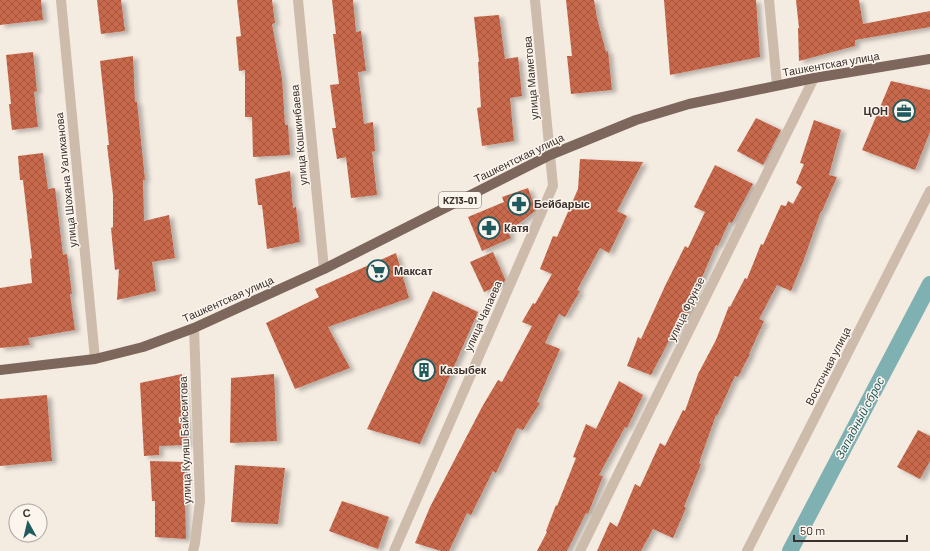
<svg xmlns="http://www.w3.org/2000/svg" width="930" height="551" viewBox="0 0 930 551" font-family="Barlow,sans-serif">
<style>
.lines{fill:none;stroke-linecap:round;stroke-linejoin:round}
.canal{stroke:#7fb0b2;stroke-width:16}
.building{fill:url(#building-cross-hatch);filter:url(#shadow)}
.minor{stroke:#cdbbac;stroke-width:10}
.primary{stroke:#7d675c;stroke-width:10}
.labels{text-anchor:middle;stroke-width:3;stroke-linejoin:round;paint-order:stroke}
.shield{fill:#fbf5ee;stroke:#756b66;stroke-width:1}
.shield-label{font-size:10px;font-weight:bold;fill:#3b302b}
.street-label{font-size:11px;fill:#3b302b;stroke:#fbf5ee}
.poi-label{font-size:11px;font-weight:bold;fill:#3b302b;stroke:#fbf5ee;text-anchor:start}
.water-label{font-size:12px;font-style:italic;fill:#1f5a5e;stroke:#fbf5ee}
</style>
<defs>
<pattern id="building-cross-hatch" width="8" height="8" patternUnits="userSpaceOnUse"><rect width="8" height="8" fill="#c8694b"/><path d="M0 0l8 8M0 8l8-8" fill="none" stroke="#a4573f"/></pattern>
<filter id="shadow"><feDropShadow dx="4.5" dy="2.5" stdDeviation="2" flood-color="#0004"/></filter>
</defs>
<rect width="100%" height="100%" fill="#f4ebe1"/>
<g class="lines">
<path class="canal" d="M790,551L930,284"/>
</g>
<g class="building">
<path d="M0,0H41L43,20L0,25Z"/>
<path d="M97,0H121L125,31L101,34Z"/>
<path d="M237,0H272L275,23L272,24L282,78L285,125H288L290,155L253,157L252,117H245V70L239,71L236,37L241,36Z"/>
<path d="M332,0H353L356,32L361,31L366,71L358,72L364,124L373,122L375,151L372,152L377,195L351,198L346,157L337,159L332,128H336L330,85L339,84L333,34H336Z"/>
<path d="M566,0H594L597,18L606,52L608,51L612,90L571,94L567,56H572Z"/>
<path d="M664,0H756L760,57L670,75Z"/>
<path d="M796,0H859L863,24L930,11V27L855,40V46L799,61L798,28H799Z"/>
<path d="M499,15L505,59L518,57L522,96L510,98L514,141L482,146L477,108L481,107L478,62H479L474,17Z"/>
<path d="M33,52L37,91L34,92L38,127L12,130L9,104H11L6,55Z"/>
<path d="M133,56L135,102H137L145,180H143L144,221L169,215L175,258L152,262L156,291L117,300L119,269L115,270L111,228L113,227V195L107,145H109L100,61Z"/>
<path d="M891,81L930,90V132L915,170L862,150Z"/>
<path d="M756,118L781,130L763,165L737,151Z"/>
<path d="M814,120L841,130L829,175L837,177L822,211H821L803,262L791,291L777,285L759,319L764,321L749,354H750L738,377L735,376L717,416L716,415L699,463L701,464L684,507L686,508L673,538L653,529L641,551H597L610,522L617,527L635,484L640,487L660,443L665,446L683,410L685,411L698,374L716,340L729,306L730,307L745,278L747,279L761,244L763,245L781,205L786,206L788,201L793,204L802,187L796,183L804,164L800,163Z"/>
<path d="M43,153L48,189L55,188L63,255L67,254L72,294H70L75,330L28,338L30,345L0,348V288L32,283L30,259L32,258L23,180H20L18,156Z"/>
<path d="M580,159L643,162L617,211L627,216L609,253L600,248L577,290L580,291L565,317L559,314L545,343L560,349L537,402L540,403L523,430L517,428L496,473L493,471L471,515L467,513L449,551H441L415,543L430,507L482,407L498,380L502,382L532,326L522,322L533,303L535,304L552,274L540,269L553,236L557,237L578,189Z"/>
<path d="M715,165L753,184L732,223L729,222L718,246L716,245L694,296L698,298L671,340L670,339L651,375L627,366L638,337L641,339L665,286L685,246L688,248L705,212L694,207Z"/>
<path d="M290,171L293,208L296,207L300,242L267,249L262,205H258L255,179Z"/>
<path d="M528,188L536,210L535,211L508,232L511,238L482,251L468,217L504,202L502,197Z"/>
<path d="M493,252L505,279L504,283L484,292L470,262Z"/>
<path d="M396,253L409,298L328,327L350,368L295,389L266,323L319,297L315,289Z"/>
<path d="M433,291L478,312L420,444L367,429Z"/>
<path d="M182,374L188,445L159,446V455L144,456L140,383Z"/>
<path d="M274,374L277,441L230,443L231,378Z"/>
<path d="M619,381L643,395L627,428L625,427L599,475L603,476L588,514L586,513L567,551H537L547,532L546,531L556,505L557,506L576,458L573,457L586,424L596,429Z"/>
<path d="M47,395L52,461L0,466V399Z"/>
<path d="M918,430L930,436V461L920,479L897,467Z"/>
<path d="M150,461L184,462L186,499H185L186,539L155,537V501H152Z"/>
<path d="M235,465L285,468L278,524L231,522Z"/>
<path d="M342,501L389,517L378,549L329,531Z"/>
</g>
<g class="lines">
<g class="minor">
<path d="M61,0L95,359"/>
<path d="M298,0L324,269"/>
<path d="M769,0L777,85"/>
<path d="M193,551L195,543L200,501L194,328"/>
<path d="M394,551L553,186L535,0"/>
<path d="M580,551L814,78"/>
<path d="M747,551L930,191"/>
</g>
<path class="primary" d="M0,370L95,359L143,347L194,328L324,269L550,155L636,120L689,104L814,78L930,59"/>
</g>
<defs>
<g id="office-ring" transform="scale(1.15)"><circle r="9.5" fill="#fbf5ee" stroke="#1f5a5e" stroke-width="1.5"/><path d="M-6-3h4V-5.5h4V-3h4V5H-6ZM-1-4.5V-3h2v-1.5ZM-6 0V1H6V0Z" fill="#1f5a5e"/></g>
<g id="pharmacy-ring" transform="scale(1.15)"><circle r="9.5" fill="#fbf5ee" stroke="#1f5a5e" stroke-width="1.5"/><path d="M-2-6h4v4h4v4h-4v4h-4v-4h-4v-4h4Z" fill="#1f5a5e"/></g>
<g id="supermarket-ring" transform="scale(1.15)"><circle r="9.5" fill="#fbf5ee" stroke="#1f5a5e" stroke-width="1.5"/><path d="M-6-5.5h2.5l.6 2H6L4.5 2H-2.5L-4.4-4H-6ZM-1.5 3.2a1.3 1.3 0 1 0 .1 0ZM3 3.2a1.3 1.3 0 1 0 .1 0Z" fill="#1f5a5e"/></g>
<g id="building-ring" transform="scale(1.15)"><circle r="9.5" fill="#fbf5ee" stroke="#1f5a5e" stroke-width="1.5"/><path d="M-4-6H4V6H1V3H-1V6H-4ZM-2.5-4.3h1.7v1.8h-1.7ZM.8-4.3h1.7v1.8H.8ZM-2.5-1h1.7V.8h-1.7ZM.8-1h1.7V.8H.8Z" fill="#1f5a5e"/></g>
</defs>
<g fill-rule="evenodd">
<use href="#office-ring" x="904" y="111"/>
<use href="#pharmacy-ring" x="519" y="204"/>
<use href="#pharmacy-ring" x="489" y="228"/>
<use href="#supermarket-ring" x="378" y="271"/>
<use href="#building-ring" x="424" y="370"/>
</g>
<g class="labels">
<rect class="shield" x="439" y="192" width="42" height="16" rx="3"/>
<g class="shield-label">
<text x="460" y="204">KZ13-01</text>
</g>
<g class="street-label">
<text transform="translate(831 64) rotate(-10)" y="4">Ташкентская улица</text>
<text transform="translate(531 78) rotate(-95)" y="4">улица Маметова</text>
<text transform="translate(299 135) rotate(-95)" y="4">улица Кошкинбаева</text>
<text transform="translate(519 158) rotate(-26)" y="4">Ташкентская улица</text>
<text transform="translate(66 180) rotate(-96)" y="4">улица Шохана Уалиханова</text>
<text transform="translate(228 299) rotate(-24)" y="4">Ташкентская улица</text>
<text transform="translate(686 309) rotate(-64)" y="4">улица Фрунзе</text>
<text transform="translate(483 316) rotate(-66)" y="4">улица Чапаева</text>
<text transform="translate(828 366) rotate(-63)" y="4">Восточная улица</text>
<text transform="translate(185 440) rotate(-92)" y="4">улица Куляш Байсеитова</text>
</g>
<g class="poi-label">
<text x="888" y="115" text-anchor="end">ЦОН</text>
<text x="534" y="208">Бейбарыс</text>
<text x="504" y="232">Катя</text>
<text x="394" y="275">Максат</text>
<text x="440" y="374">Казыбек</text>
</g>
<g class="water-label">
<text transform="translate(860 418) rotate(-62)" y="4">Западный сброс</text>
</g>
</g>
<g transform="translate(28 523) rotate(352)"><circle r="19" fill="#fbf5ee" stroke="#aea6a0"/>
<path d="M0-3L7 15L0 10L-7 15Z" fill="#1f5a5e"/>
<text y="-6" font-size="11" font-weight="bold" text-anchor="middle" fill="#3b302b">С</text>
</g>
<path d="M794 535v6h113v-6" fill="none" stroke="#3b302b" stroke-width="2"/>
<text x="800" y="535" font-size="12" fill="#3b302b" stroke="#fbf5ee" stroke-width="3" paint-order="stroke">50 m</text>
</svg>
